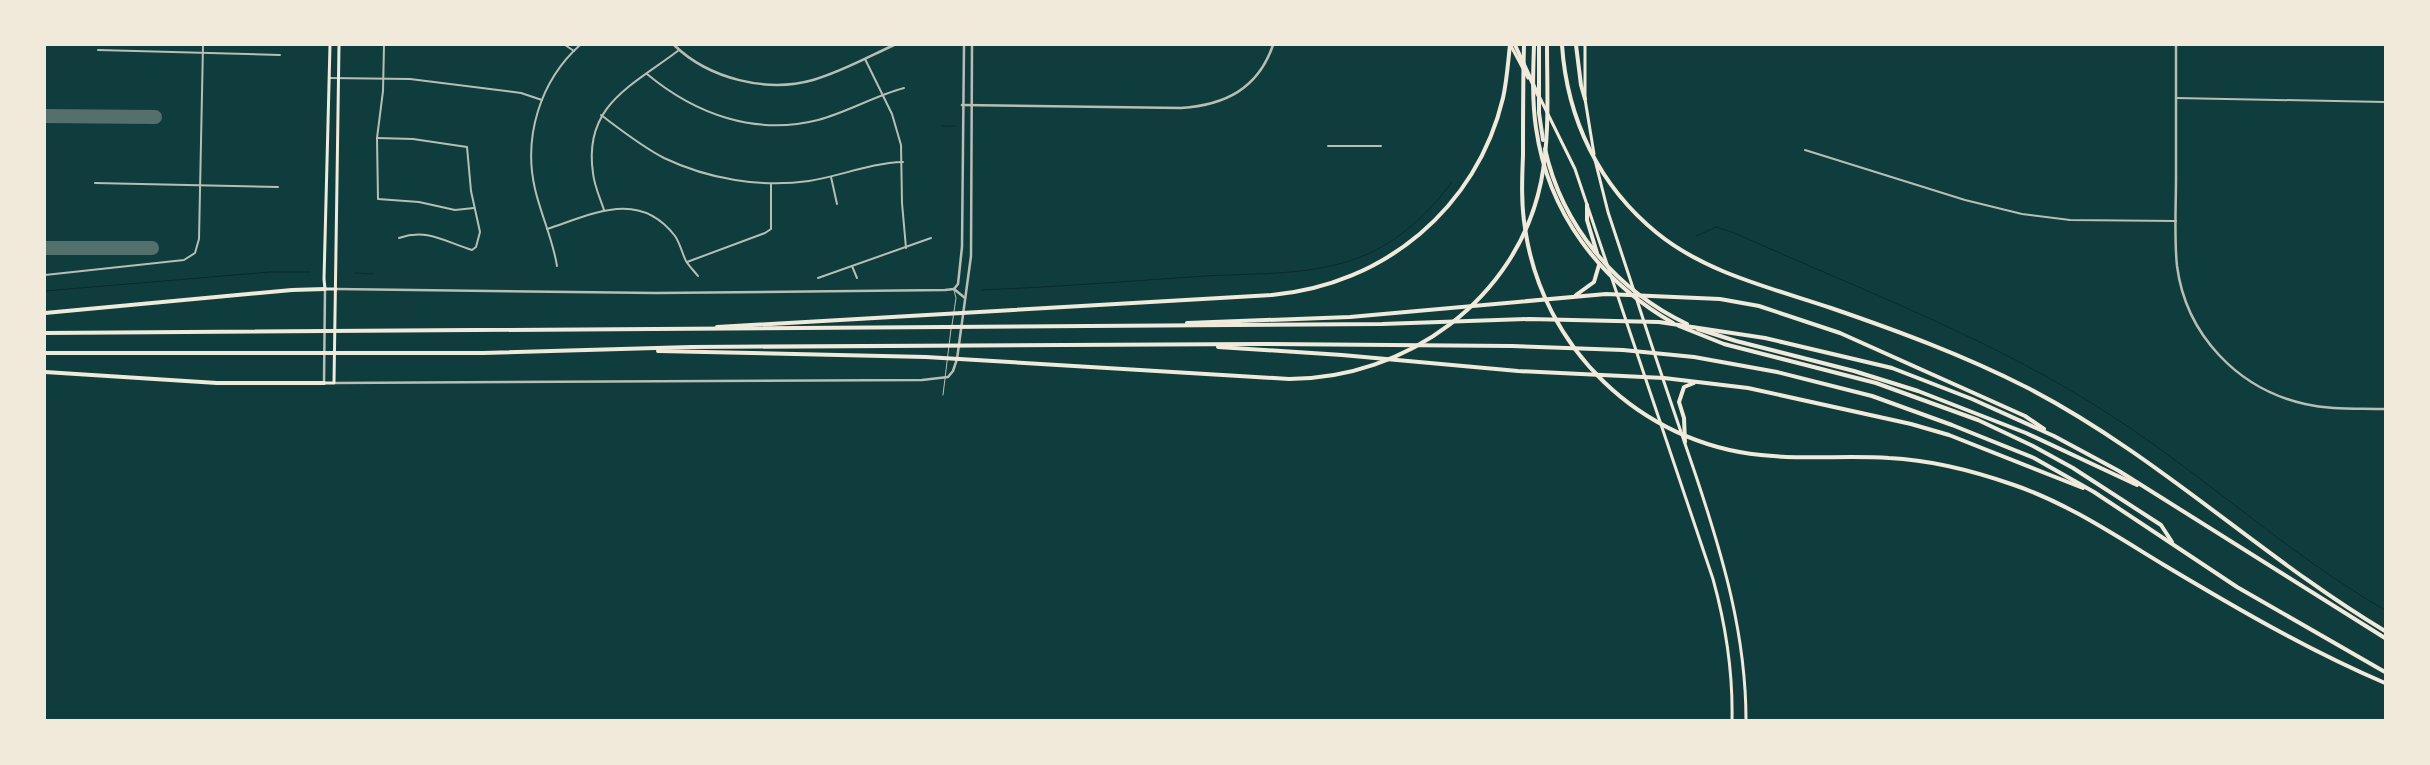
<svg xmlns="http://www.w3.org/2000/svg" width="2430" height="765" viewBox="0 0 2430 765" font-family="'PT Sans Narrow',sans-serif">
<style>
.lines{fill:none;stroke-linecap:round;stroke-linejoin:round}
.stream{stroke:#0a2a2b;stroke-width:1}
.taxiway{stroke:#53706d;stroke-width:14}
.service{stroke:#b8beb3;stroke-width:1}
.minor{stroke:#b8beb3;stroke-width:2}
.tertiary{stroke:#b8beb3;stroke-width:2.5}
.secondary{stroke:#f1e9da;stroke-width:3}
.motorway{stroke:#f1e9da;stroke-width:4}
</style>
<rect width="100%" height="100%" fill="#0f3d3e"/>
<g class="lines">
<g class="stream">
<path d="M942,126H956"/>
<path d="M1696,236L1716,227L1732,232C1859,289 1996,340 2112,416C2206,477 2288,554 2385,610"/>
<path d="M355,273L374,274"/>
<path d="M982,290C1057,287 1131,281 1205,276C1257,273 1315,276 1363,256C1399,241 1429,213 1452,182"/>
<path d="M45,291L270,272H310"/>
</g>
<g class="taxiway">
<path d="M45,116L155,117"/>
<path d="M45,248H152"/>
</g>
<g class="service">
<path d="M952,325L956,298L954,290"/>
<path d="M943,395L951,329"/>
</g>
<g class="minor">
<path d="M384,45L383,91L377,138L378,199L419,202L455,210L474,208"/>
<path d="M565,45L574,51"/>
<path d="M775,45H783"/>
<path d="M98,50L280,55"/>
<path d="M865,59L892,114L901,145L902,203L906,248"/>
<path d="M647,74C695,114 755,136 818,120C848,112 874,96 904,88"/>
<path d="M329,78L410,79L521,93L542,100"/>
<path d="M2176,98L2385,102"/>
<path d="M601,115C621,130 641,146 664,158C708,179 761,188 809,181C841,176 870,163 903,162"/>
<path d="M377,138L413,139L467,147L471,191L480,232L476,247L472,250C445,242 428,228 399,238"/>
<path d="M1328,146H1381"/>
<path d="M1805,150L1965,200L2022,214L2070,220L2176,221"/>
<path d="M831,177L837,204"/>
<path d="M95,183L278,187"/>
<path d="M604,210C600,198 594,185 593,173C583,105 632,86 679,50"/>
<path d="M547,229C593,214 639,189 675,236C680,243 682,253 686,261C689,266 694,271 698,276"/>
<path d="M687,262L765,233L771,229V184"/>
<path d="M557,266C553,240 541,215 535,189C523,137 540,81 580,45"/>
<path d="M852,266L857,278"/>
<path d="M45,275L184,260L195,253L199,239L203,45"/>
<path d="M818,278L931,238"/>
</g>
<g class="tertiary">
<path d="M674,45C709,79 767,93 813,80C841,72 868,57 894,45"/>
<path d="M2176,45C2176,89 2176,134 2176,178C2176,207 2174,237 2177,266C2186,335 2238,389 2305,404C2331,410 2359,408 2385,409"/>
<path d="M962,105L1181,108C1225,105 1258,89 1273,45"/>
<path d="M336,289L656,293L945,290L954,289"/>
<path d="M954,289L958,284L962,247L964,45"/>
<path d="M954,289L965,298"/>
<path d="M324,383L325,289"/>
<path d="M334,383L922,380L948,377L953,371L957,359L971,256L972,45"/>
</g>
<g class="secondary">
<path d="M330,45L324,279L325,289H336"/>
<path d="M1585,45V99L1594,154"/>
<path d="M1511,46L1528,78"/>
<path d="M1539,96L1575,169L1713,579C1726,626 1733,672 1732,720"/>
<path d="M1595,160L1608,212L1634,291"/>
<path d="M1636,297C1655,357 1676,417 1696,476C1723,557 1746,635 1746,720"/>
<path d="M324,383H334L339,45"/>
</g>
<g class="motorway">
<path d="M1515,45L1538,95"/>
<path d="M1524,45C1523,82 1523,118 1523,155C1522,179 1521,204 1525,228C1542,348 1640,443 1761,455C1803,460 1847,455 1889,458C1932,460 1974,471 2014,485C2067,503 2116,536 2164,565C2236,608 2308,650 2385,683"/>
<path d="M1534,45C1533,73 1532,101 1536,128C1548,213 1600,281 1673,323"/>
<path d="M1539,45V113L1543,140"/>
<path d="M1562,45C1567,119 1599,186 1657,233C1706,273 1772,288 1831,308C1898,331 1963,355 2026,387C2156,454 2261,557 2385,631"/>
<path d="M1576,45L1581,85L1585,99"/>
<path d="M1545,149C1562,226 1616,290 1687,324"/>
<path d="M1587,205V220L1597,253"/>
<path d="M1576,295L1594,282L1599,265"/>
<path d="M45,313L292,290L325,289"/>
<path d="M1187,323L1350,317L1606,294L1720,299L1759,306L1840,333L2025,416L2044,429"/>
<path d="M1679,326L1724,344L1876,383L1978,420L2033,446L2073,468L2161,525L2172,542"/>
<path d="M717,327L1272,295C1384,285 1477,208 1503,98C1507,80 1508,62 1510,45"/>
<path d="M1698,329L1736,341L1854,371L1918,391L2026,433L2137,485"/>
<path d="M45,333L1382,324L1529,319L1659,322L1765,338L1892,368L1972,399L2054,436L2119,471L2385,638"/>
<path d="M1218,347L1342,355L1518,371L1664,378L1748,388L1911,424L1949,435L2083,488"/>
<path d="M658,351L926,357L1289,379C1406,379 1517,299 1541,182C1550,137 1547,90 1547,45"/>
<path d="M45,353H483L691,347L1259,344L1512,346L1623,350L1694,357L1777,372L1872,396L1952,425L2034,458L2094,492L2237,587L2385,672"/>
<path d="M45,372L217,383H324"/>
<path d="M1685,442L1684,418L1679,402L1684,387L1694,383"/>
</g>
</g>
<rect width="2430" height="765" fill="none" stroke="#f1e9da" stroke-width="92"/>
</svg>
